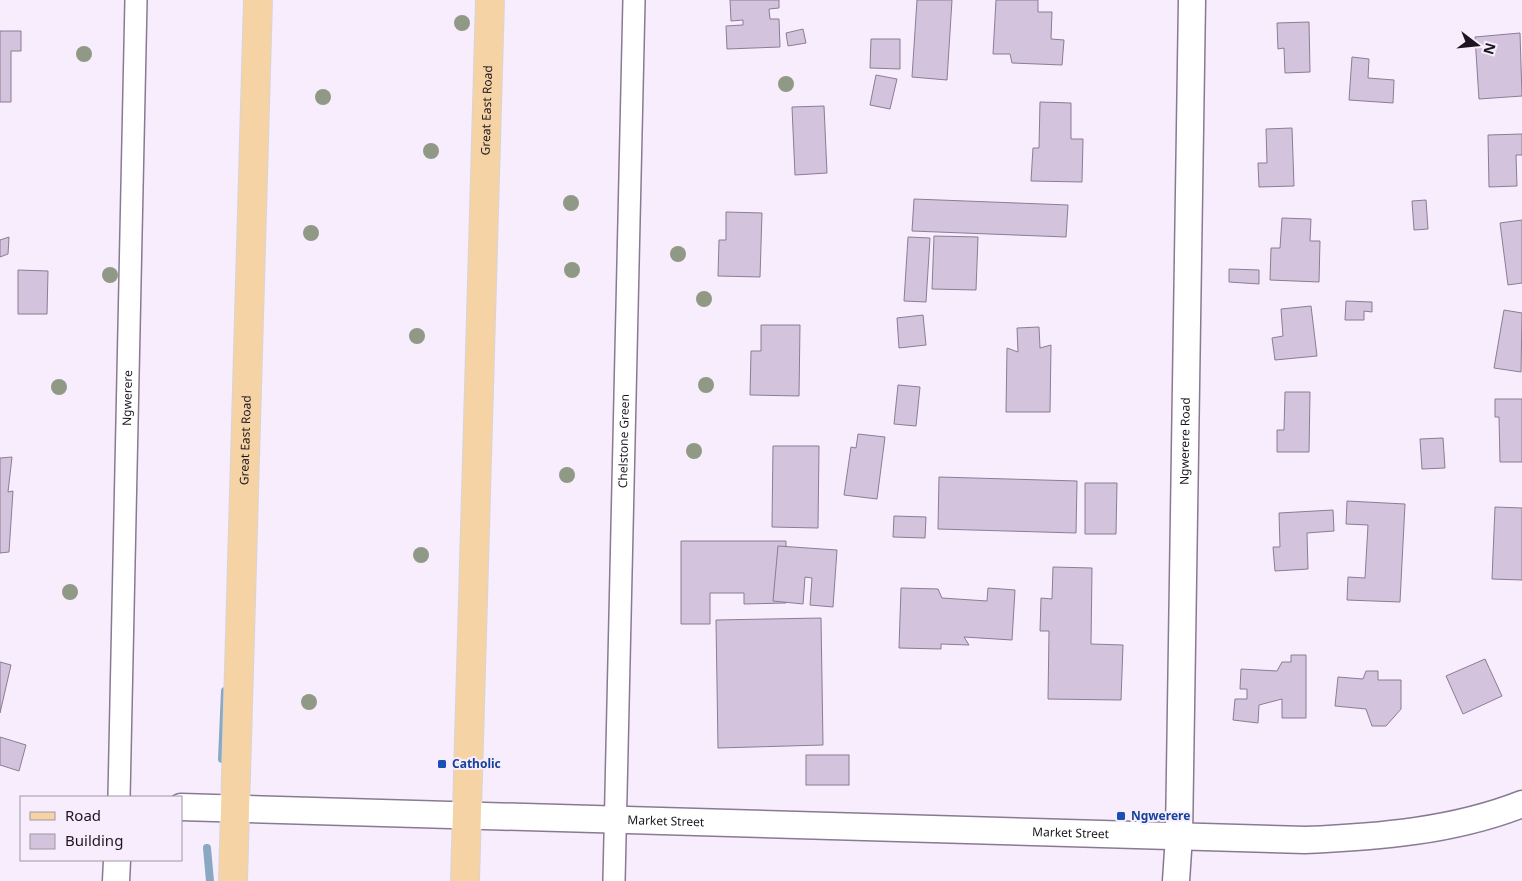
<svg xmlns="http://www.w3.org/2000/svg" width="1522" height="881" viewBox="0 0 1522 881" font-family="'Noto Sans',sans-serif">
<style>
.lines{fill:none;stroke-linecap:round;stroke-linejoin:round}
.stream{stroke:#8aa8c1;stroke-width:8}
.building{fill:#d3c3dd;stroke:#8b7d95}
.minor-casing{stroke:#897a93;stroke-width:24}
.tertiary-casing{stroke:#897a93;stroke-width:29}
.primary-casing{stroke:#d6d5d7;stroke-width:30}
.minor{stroke:#fff;stroke-width:21}
.tertiary{stroke:#fff;stroke-width:26}
.primary{stroke:#f6d3a4;stroke-width:28}
.tree{fill:#909986}
.transit-dot{fill:#1a4fb4;stroke:#f7edfd;stroke-width:2}
.labels{text-anchor:middle;stroke-width:4;stroke-linejoin:round;paint-order:stroke}
.street-label{font-size:12px;fill:#1b161f;stroke:#f7edfd}
.transit-label{font-size:12px;font-weight:bold;fill:#164399;stroke:#f7edfd;text-anchor:start}
</style>
<rect width="100%" height="100%" fill="#f7edfd"/>
<g class="lines">
<g class="stream">
<path d="M222,759L225,691"/>
<path d="M207,848L210,881"/>
</g>
</g>
<g class="building">
<path d="M730,0H779V8L769,9L770,19H779L780,47L727,49L726,26L743,25V20L731,21Z"/>
<path d="M917,0H952L947,80L912,77Z"/>
<path d="M996,0H1038V12H1052L1051,39L1064,40L1062,65L1012,63L1010,54H993Z"/>
<path d="M1309,22L1310,72L1285,73L1284,48L1278,49L1277,23Z"/>
<path d="M803,29L806,43L788,46L786,33Z"/>
<path d="M0,31H21V51H11V102H0Z"/>
<path d="M1520,33L1522,96L1479,99L1475,37Z"/>
<path d="M871,39H900V69L870,68Z"/>
<path d="M1352,57L1369,59L1368,78L1394,80L1393,103L1349,100Z"/>
<path d="M876,75L897,79L890,109L870,105Z"/>
<path d="M1040,102L1071,103V139H1083L1082,182L1031,181L1033,148H1039Z"/>
<path d="M824,106L827,173L795,175L792,107Z"/>
<path d="M1292,128L1294,186L1259,187L1258,163H1267L1266,129Z"/>
<path d="M1522,134V155H1516L1517,186L1489,187L1488,135Z"/>
<path d="M914,199L1068,205L1066,237L912,231Z"/>
<path d="M1426,200L1428,229L1414,230L1412,201Z"/>
<path d="M726,212L762,213L760,277L718,276L719,240H726Z"/>
<path d="M1282,218L1311,219L1310,241H1320L1319,282L1270,280L1271,248H1280Z"/>
<path d="M1522,220V283L1508,285L1500,223Z"/>
<path d="M934,236L978,237L976,290L932,289Z"/>
<path d="M9,237L8,254L0,257V240Z"/>
<path d="M908,237L930,238L926,302L904,301Z"/>
<path d="M1229,269L1259,270V284L1229,282Z"/>
<path d="M18,270L48,271L47,314H18Z"/>
<path d="M1346,301L1372,302V312L1364,311V320H1345Z"/>
<path d="M1311,306L1317,356L1275,360L1272,338L1283,336L1281,309Z"/>
<path d="M1504,310L1522,313L1521,372L1494,368Z"/>
<path d="M923,315L926,345L899,348L897,318Z"/>
<path d="M761,325H800L799,396L750,395L751,351H761Z"/>
<path d="M1039,327L1040,348L1051,345L1050,412H1006L1007,348L1018,352L1017,328Z"/>
<path d="M898,385L920,387L916,426L894,424Z"/>
<path d="M1285,392H1310L1309,452H1277V430H1284Z"/>
<path d="M1495,399H1522V462H1500L1499,417H1495Z"/>
<path d="M858,434L885,437L877,499L844,495L851,447L856,448Z"/>
<path d="M1443,438L1445,468L1422,469L1420,439Z"/>
<path d="M773,446H819L818,528L772,527Z"/>
<path d="M12,457L8,492L13,491L9,552L0,553V458Z"/>
<path d="M939,477L1077,481L1076,533L938,529Z"/>
<path d="M1085,483H1117L1116,534H1085Z"/>
<path d="M1347,501L1405,504L1400,602L1347,600L1348,577L1365,578L1368,525L1346,524Z"/>
<path d="M1495,507L1522,508V580L1492,579Z"/>
<path d="M1333,510L1334,531L1307,533L1308,569L1275,571L1273,547H1280L1279,513Z"/>
<path d="M894,516L926,517L925,538L893,537Z"/>
<path d="M681,541H786V603L744,604V593H710V624H681Z"/>
<path d="M778,546L837,550L833,607L810,605L812,578L805,577L803,604L773,601Z"/>
<path d="M1053,567L1092,568L1091,644L1123,645L1121,700L1048,699L1049,631H1040L1041,598L1052,599Z"/>
<path d="M901,588L938,589L942,598L987,601L988,588L1015,590L1012,640L964,637L969,645L941,644V649L899,648Z"/>
<path d="M821,618L823,745L718,748L716,620Z"/>
<path d="M1291,655H1306V718H1282V699L1259,705L1258,723L1233,720L1235,699H1247V689H1240L1241,669L1277,671L1282,662H1291Z"/>
<path d="M1485,659L1502,696L1463,714L1446,676Z"/>
<path d="M0,662L11,665L0,713Z"/>
<path d="M1366,671H1378V680H1401V709L1386,726H1372L1366,709L1335,706L1338,677L1363,679Z"/>
<path d="M0,737L26,745L19,771L0,765Z"/>
<rect x="806" y="755" width="43" height="30"/>
</g>
<g class="lines">
<g class="minor-casing">
<g id="minor">
<path id="s1" d="M119,797L136,0"/>
<path id="s2" d="M614,881L634,0"/>
</g>
</g>
<g class="tertiary-casing">
<g id="tertiary">
<path id="s3" d="M181,807L1305,840C1378,837 1453,831 1522,804"/>
<path d="M116,881L117,860"/>
<path id="s4" d="M1176,881L1179,836L1192,0"/>
</g>
</g>
<g class="primary-casing">
<g id="primary">
<path id="s5" d="M233,881L258,0"/>
<path id="s6" d="M465,881L490,0"/>
</g>
</g>
<use href="#minor" class="minor"/>
<use href="#tertiary" class="tertiary"/>
<use href="#primary" class="primary"/>
</g>
<g class="tree">
<circle cx="462" cy="23" r="8"/>
<circle cx="84" cy="54" r="8"/>
<circle cx="786" cy="84" r="8"/>
<circle cx="323" cy="97" r="8"/>
<circle cx="431" cy="151" r="8"/>
<circle cx="571" cy="203" r="8"/>
<circle cx="311" cy="233" r="8"/>
<circle cx="678" cy="254" r="8"/>
<circle cx="572" cy="270" r="8"/>
<circle cx="110" cy="275" r="8"/>
<circle cx="704" cy="299" r="8"/>
<circle cx="417" cy="336" r="8"/>
<circle cx="706" cy="385" r="8"/>
<circle cx="59" cy="387" r="8"/>
<circle cx="694" cy="451" r="8"/>
<circle cx="567" cy="475" r="8"/>
<circle cx="421" cy="555" r="8"/>
<circle cx="70" cy="592" r="8"/>
<circle cx="309" cy="702" r="8"/>
</g>
<g class="transit-dot">
<rect x="437" y="759" width="10" height="10" rx="2.5"/>
<rect x="1116" y="811" width="10" height="10" rx="2.5"/>
</g>
<g class="labels">
<g class="street-label">
<text dy="4" stroke="none"><textPath href="#s6" startOffset="771">Great East Road</textPath></text>
<text dy="4" stroke="none"><textPath href="#s1" startOffset="399">Ngwerere</textPath></text>
<text dy="4" stroke="none"><textPath href="#s5" startOffset="441">Great East Road</textPath></text>
<text dy="4" stroke="none"><textPath href="#s2" startOffset="440">Chelstone Green</textPath></text>
<text dy="4" stroke="none"><textPath href="#s4" startOffset="440">Ngwerere Road</textPath></text>
<text dy="4" stroke="none"><textPath href="#s3" startOffset="485">Market Street</textPath></text>
<text dy="4" stroke="none"><textPath href="#s3" startOffset="890">Market Street</textPath></text>
</g>
<g class="transit-label">
<text x="452" y="768">Catholic</text>
<text x="1131" y="820">Ngwerere</text>
</g>
</g>
<rect x="20" y="796" width="162" height="65" fill="#f7edfd" stroke="#9f97a4"/>
<rect x="30" y="812" width="25" height="8" fill="#f6d3a4" stroke="#9f97a4"/>
<text x="65" y="821" font-size="15" fill="#1b161f">Road</text>
<rect x="30" y="834" width="25" height="15" fill="#d3c3dd" stroke="#9f97a4"/>
<text x="65" y="846" font-size="15" fill="#1b161f">Building</text>
<g transform="translate(1477 45) rotate(106)" stroke="#f7edfd" stroke-width="4" paint-order="stroke">
<path d="M0-4L9 19L0 12L-9 19Z" fill="#1b161f"/>
<text y="-8" font-size="14" font-weight="bold" text-anchor="middle" fill="#1b161f">N</text>
</g>
</svg>
